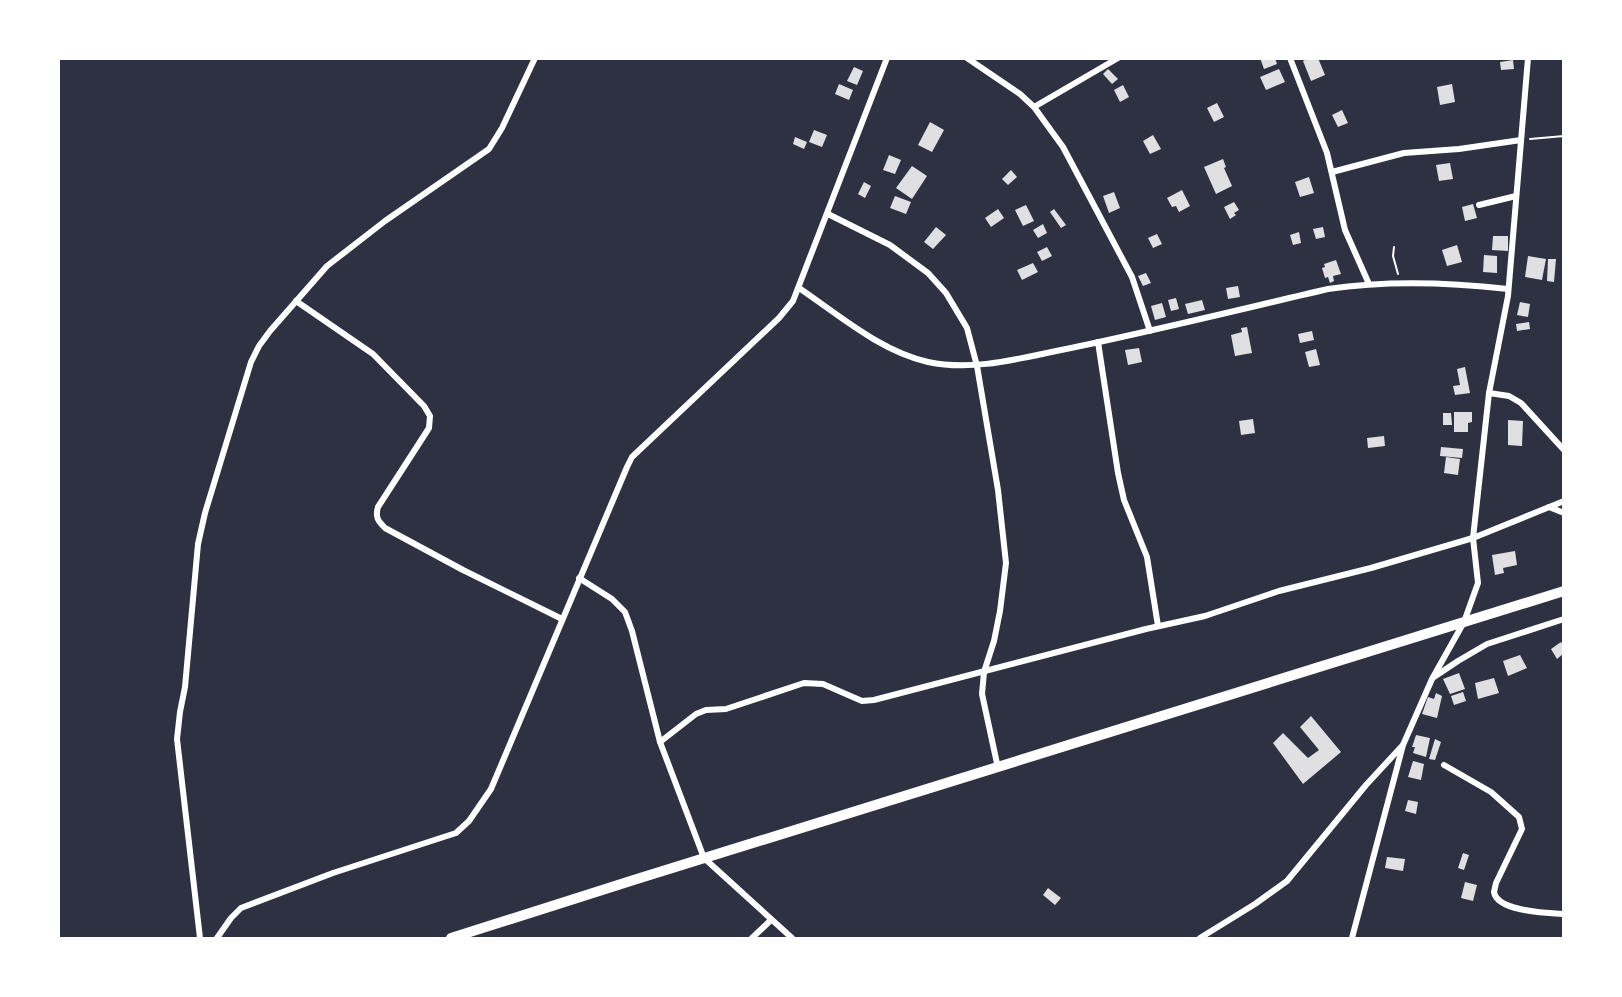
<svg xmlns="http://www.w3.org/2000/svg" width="1622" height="997" viewBox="0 0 1622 997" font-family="Lato,sans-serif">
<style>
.building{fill:#e0e0e3}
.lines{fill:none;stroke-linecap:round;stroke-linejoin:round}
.path{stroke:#fff;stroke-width:2}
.minor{stroke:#fff;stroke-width:6}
.trunk{stroke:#fff;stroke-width:10}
</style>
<rect width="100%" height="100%" fill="#2d3142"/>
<g class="building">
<path d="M1260,58H1275L1277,64L1264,69Z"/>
<path d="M1309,58H1318L1325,75L1311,81L1303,61Z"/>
<path d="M1513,60L1514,69L1501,70L1500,62Z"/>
<path d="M854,67L863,71L857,85L847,81Z"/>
<path d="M1108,69L1118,79L1112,84L1103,74Z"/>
<path d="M1279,69L1285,82L1266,90L1260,77Z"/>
<path d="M839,84L853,90L849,100L835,94Z"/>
<path d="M1452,84L1455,102L1440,105L1437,87Z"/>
<path d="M1123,85L1129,97L1120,102L1114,90Z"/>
<path d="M1217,103L1224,117L1214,122L1207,108Z"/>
<path d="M1342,110L1348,123L1338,127L1332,115Z"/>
<path d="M930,122L944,130L932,152L918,145Z"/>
<path d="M814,130L827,135L822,147L809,142Z"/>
<path d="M1153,135L1161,149L1150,154L1143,141Z"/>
<path d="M795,137L807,142L804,149L793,144Z"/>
<path d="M889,155L901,160L895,174L883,170Z"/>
<path d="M1223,159L1226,167L1224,168L1232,186L1216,194L1204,167Z"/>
<path d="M1450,163L1453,179L1439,181L1436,165Z"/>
<path d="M912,166L927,176L912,199L896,188Z"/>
<path d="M1011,170L1017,177L1008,185L1002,179Z"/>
<path d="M1309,177L1314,193L1300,197L1295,182Z"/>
<path d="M864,182L871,186L865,198L858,194Z"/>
<path d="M1182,190L1190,206L1179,212L1176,206L1172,207L1167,198Z"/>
<path d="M1114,192L1120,208L1109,213L1103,196Z"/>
<path d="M895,196L911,202L906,214L890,208Z"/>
<path d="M1234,202L1239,210L1234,213L1236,215L1230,219L1224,207Z"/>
<path d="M1473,204L1477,218L1465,221L1462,207Z"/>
<path d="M1026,205L1034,221L1023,226L1015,210Z"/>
<path d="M998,209L1004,218L991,227L985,218Z"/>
<path d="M1054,209L1066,225L1061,228L1050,212Z"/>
<path d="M1043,224L1047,233L1038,238L1033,230Z"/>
<path d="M936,227L946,235L933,249L924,242Z"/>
<path d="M1323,227L1325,237L1316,239L1313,229Z"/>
<path d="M1299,232L1301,243L1293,245L1290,235Z"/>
<path d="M1157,234L1162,244L1153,248L1148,238Z"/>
<path d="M1493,236H1508V251L1492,250Z"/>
<path d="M1457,245L1462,262L1447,266L1442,250Z"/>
<path d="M1047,247L1052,256L1042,261L1037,252Z"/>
<path d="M1484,255L1497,256V273L1483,272Z"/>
<path d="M1528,256L1546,259L1542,280L1525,277Z"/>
<path d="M1548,259H1556L1554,282L1547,281Z"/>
<path d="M1336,260L1341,274L1333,276L1334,281L1330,283L1328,277L1325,278L1322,268L1325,267L1324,264Z"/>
<path d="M1033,263L1038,272L1022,280L1017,270Z"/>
<path d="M1146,273L1151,283L1143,286L1138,276Z"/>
<path d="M1238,286L1240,297L1228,299L1226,288Z"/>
<path d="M1176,298L1179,309L1171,311L1168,300Z"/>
<path d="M1202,300L1205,310L1188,314L1185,304Z"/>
<path d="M1520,302L1530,304L1528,317L1517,315Z"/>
<path d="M1162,303L1166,317L1155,320L1151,306Z"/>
<path d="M1529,322L1530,329L1517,331L1516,324Z"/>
<path d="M1247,327L1252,353L1235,356L1231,335L1242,332L1241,328Z"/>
<path d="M1312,331L1314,340L1300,343L1298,334Z"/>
<path d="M1139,348L1142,362L1128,365L1125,350Z"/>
<path d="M1316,349L1320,365L1309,367L1305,352Z"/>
<path d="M1465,367L1470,393L1455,395L1453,386L1460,385L1457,369Z"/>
<path d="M1454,412H1472V422L1468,423V432H1454Z"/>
<path d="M1443,413H1451L1452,425H1443Z"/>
<path d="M1253,419L1255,433L1241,435L1239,421Z"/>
<path d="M1508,420L1523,421L1522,446L1508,445Z"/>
<path d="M1384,436L1385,446L1368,448L1367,438Z"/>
<path d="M1441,447L1463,449L1462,458L1440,456Z"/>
<path d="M1446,457L1460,459L1458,475L1444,473Z"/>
<path d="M1515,551L1517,565L1503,568L1504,573L1495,575L1492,555Z"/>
<path d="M1561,642L1563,645V654L1557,659L1551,649Z"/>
<path d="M1520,655L1527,668L1508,676L1503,661Z"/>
<path d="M1459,673L1465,689L1450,694L1443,679Z"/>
<path d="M1494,678L1499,693L1478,699L1475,683Z"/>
<path d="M1463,692L1466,701L1454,705L1451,696Z"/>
<path d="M1436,693L1442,696L1437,718L1422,714L1428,697L1434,699Z"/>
<path d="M1311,716L1341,752L1303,784L1273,743L1283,733L1308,758L1319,750L1300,727Z"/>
<path d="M1416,735L1430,738L1426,757L1413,753L1415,747H1412Z"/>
<path d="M1435,739L1441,742L1435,760L1429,759Z"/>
<path d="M1413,761L1424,764L1421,780L1408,777Z"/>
<path d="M1408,800L1418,802L1416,814L1405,811Z"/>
<path d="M1463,853L1469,855L1464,870L1458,868Z"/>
<path d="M1387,857L1405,859L1403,871L1385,868Z"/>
<path d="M1465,882L1477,885L1473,901L1461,898Z"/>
<path d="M1048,888L1061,898L1055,905L1043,895Z"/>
</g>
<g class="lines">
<g class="path">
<path d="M1530,139L1564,136"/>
<path d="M1394,247L1393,256L1398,274"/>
<path d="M1562,938L1564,936"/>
</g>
<g class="minor">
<path d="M967,58L1020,94L1034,107L1063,147L1132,277L1150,331"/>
<path d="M1290,58L1327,153L1345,230L1369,284"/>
<path d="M1034,107L1118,58"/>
<path d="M1332,172L1404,153L1459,149L1521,140"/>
<path d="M1479,205L1516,196"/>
<path d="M828,214L890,245L928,273L946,293L967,328L977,366L998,490L1006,563L1000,611L994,641L984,672L982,694L998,768"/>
<path d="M799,288C839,315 880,351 928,362C976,372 1024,357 1071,348C1157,330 1242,309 1328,289C1388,280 1447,282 1508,289"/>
<path d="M296,301L373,354L424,406L430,416L429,428L378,507C375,517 378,521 385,528L463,570L562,619"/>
<path d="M1098,342L1118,473L1124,500L1147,557L1158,626"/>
<path d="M1489,393L1509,396L1521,403L1564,450"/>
<path d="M1549,507L1564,513"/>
<path d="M579,578L612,599L625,612L632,631L660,742L704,858L792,938"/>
<path d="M1434,677L1458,661L1487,644L1564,619"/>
<path d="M660,742L696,714L706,710L726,709L804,683L823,684L862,701L874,700L1146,629L1205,616L1279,591L1371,568L1473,538L1564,501"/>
<path d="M1444,765L1491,792L1519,817L1522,829L1496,883C1496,883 1494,892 1494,892C1497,912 1549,913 1564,914"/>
<path d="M200,938L177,739L180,712L185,687L198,544L205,513L251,362L259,346L270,331L327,266L385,221L489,149L502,128L535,58"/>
<path d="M217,938L231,918L241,908L333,873L456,833L469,821L491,789L627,467L632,457L779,318L793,301L887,58"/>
<path d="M752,938L771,920"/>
<path d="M1200,938L1255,904L1287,881L1366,785L1402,746"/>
<path d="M1352,938L1403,745L1432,679L1464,622L1478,583L1473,538L1489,393L1508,296L1528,58"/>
</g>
<path class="trunk" d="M451,938C821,820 1192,706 1564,591"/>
</g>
<rect width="1622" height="997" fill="none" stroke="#ffffff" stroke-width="120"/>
</svg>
